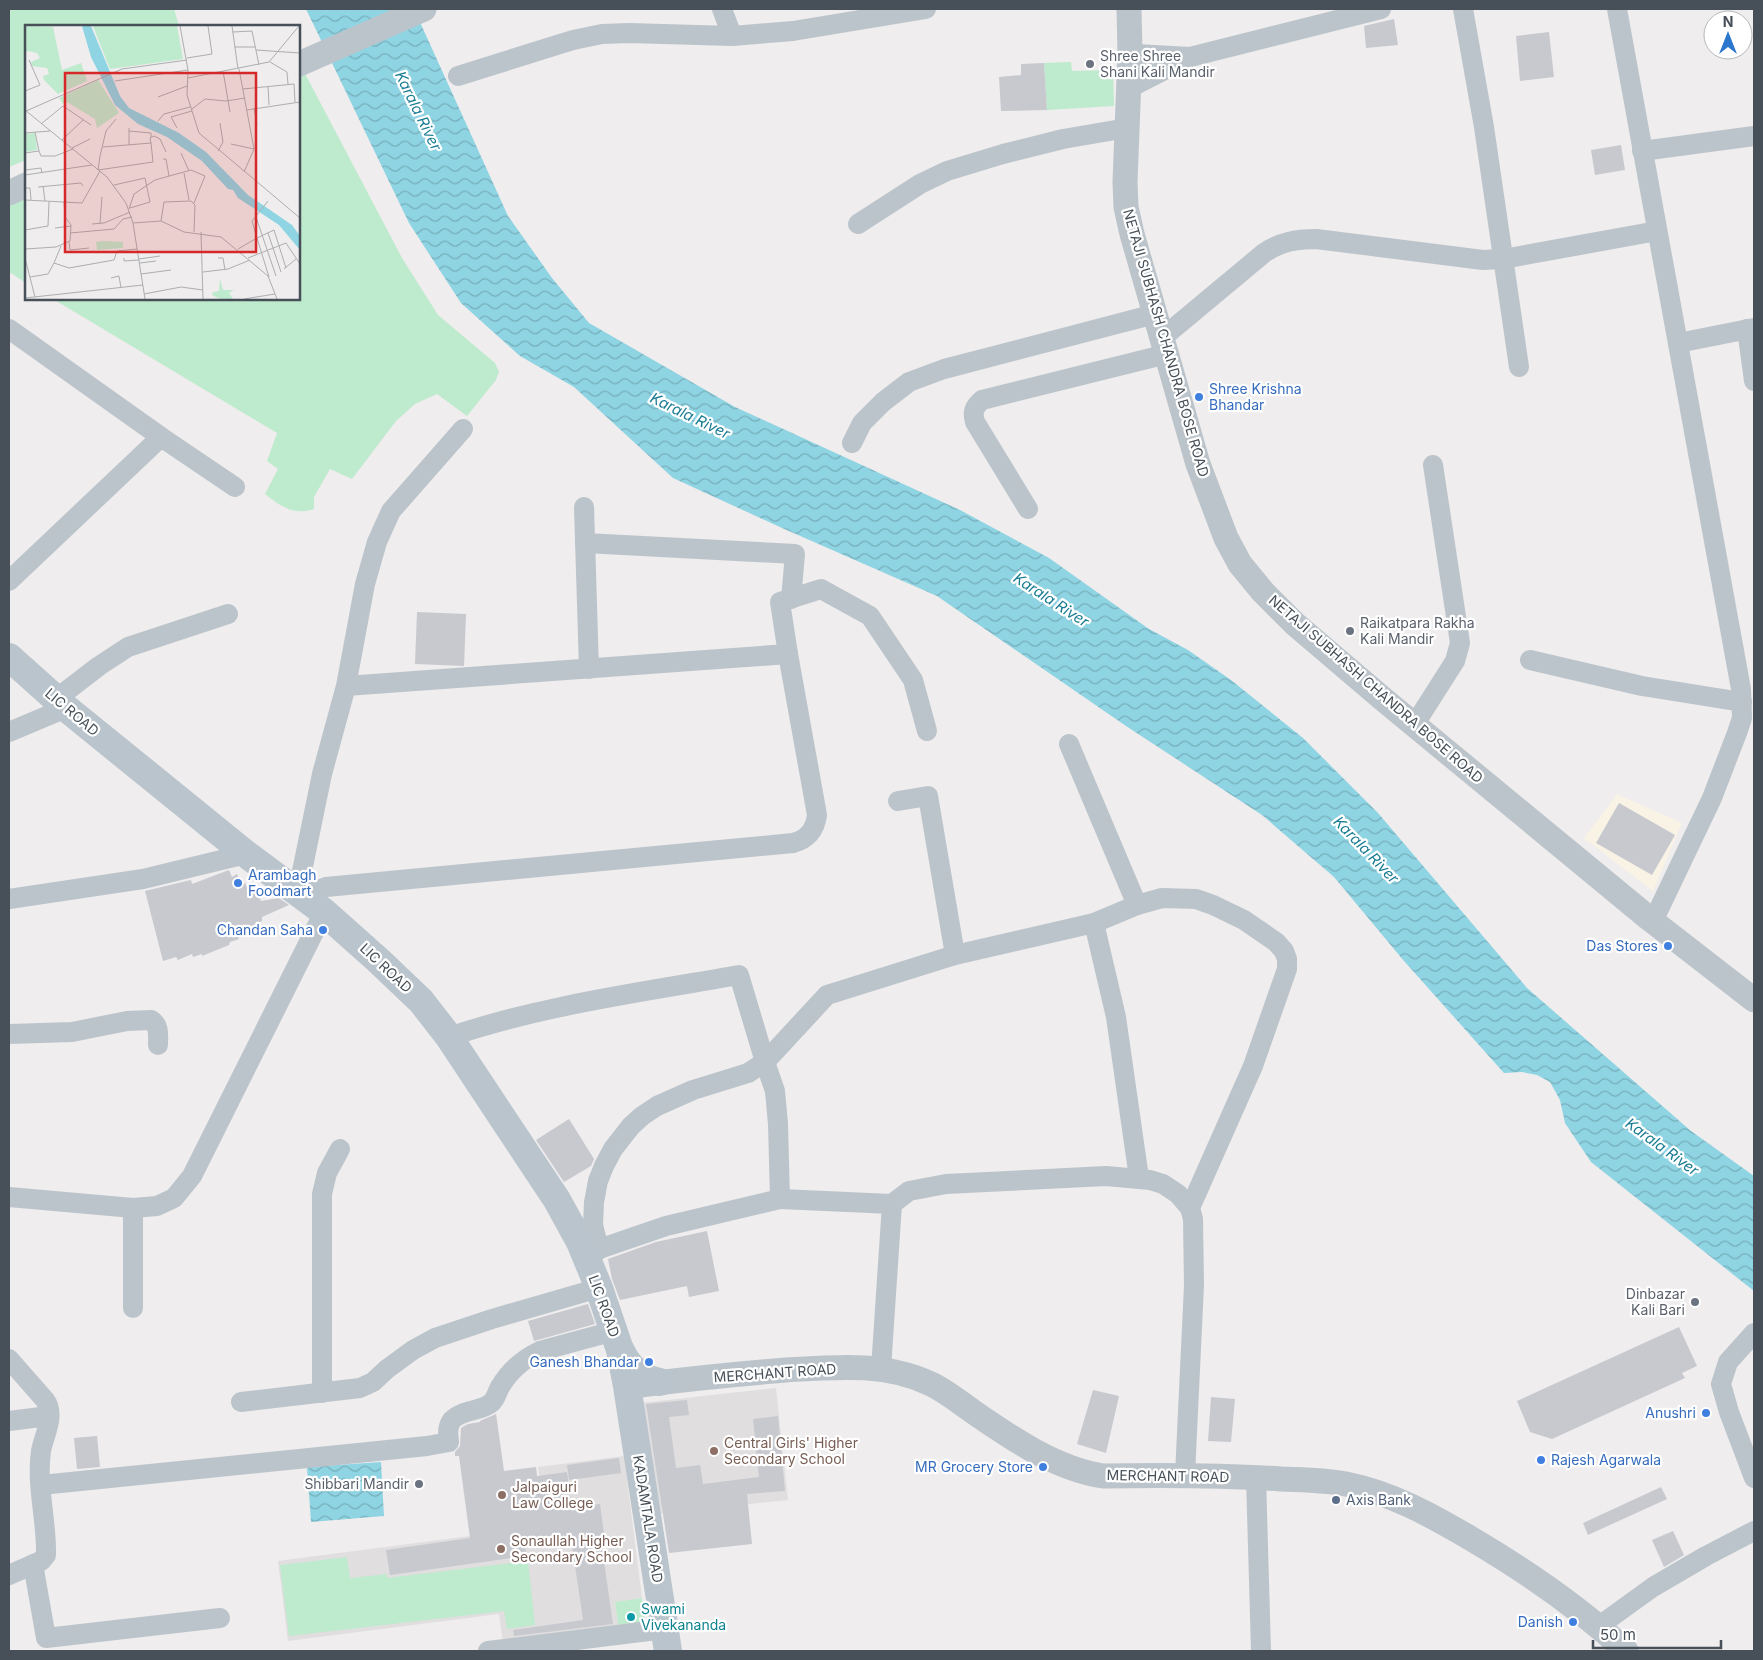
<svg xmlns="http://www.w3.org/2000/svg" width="1763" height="1660" viewBox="0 0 1763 1660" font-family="Inter,sans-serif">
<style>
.commercial{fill:#f9f3e6}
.education{fill:#e0dede}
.green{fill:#beeacd}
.water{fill:url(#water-waves)}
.building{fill:#c7c9cf}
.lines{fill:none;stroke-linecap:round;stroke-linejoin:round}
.minor{stroke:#bcc4cb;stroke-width:20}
.tertiary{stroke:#bcc4cb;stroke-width:25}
.secondary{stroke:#bac4cd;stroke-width:28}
.worship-dot{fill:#6b7280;stroke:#fff;stroke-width:2}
.shop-dot{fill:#3f7fe0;stroke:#fff;stroke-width:2}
.education-dot{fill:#8d6e63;stroke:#fff;stroke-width:2}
.service-dot{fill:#5c6f8a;stroke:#fff;stroke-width:2}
.culture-dot{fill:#0f9aa8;stroke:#fff;stroke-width:2}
.labels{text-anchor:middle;stroke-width:4.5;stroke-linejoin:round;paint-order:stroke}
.worship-label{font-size:14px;fill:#5b616d;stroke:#fff;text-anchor:start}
.street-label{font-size:14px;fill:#475058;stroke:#fff}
.shop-label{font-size:14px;fill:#366cbe;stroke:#fff;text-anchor:end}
.education-label{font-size:14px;fill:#785e54;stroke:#fff;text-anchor:start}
.service-label{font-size:14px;fill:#4e5e75;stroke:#fff;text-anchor:start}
.culture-label{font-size:14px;fill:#0d838f;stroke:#fff;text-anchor:start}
.water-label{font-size:15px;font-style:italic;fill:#197c92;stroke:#fff}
.inset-road{fill:none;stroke:#acaeb1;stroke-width:1}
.view{fill:#d62828;fill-opacity:0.15;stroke:#d62828;stroke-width:2.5}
.inset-edge{fill:none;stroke:#475058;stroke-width:2.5}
</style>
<defs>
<pattern id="water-waves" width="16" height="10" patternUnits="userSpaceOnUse" patternTransform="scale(1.25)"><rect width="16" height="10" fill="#8fd4e3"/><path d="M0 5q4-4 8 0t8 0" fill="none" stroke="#77aebb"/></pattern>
</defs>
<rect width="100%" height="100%" fill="#efeded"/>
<path class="commercial" d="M1617,794L1682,823L1653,891L1584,838Z"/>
<g class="education">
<path d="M776,1388L788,1500L652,1514L640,1403Z"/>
<path d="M624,1456L642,1598L615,1602L620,1637L504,1651L499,1614L288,1641L278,1561L516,1530L545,1514L538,1467Z"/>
</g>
<g class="green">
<path d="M9,9H174L179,26H26V160L9,167Z"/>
<path d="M1071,62L1072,71L1113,70L1114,106L1047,110L1044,63Z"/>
<path d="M301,66L402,258L438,315L495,363L499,372L496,380L467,416L437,394L415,404L396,421L352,479L330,469L314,497V509C294,516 280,506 265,494L278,469L267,461L277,433L53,299H299V67Z"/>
<path d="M26,191V283L11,273L9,275V199Z"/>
<path d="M347,1557L350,1578L387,1574V1578L528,1561L535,1625L507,1629L504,1611L289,1636L280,1565Z"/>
<path d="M642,1598L645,1618L631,1636L620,1637L615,1602Z"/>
</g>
<g class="water">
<path d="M306,9H414L508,216L552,278L589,323L735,407L960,510L1049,558L1149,629L1188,650L1231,680L1303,738L1378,813L1527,988L1691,1131L1754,1176V1291L1591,1162L1565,1123L1560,1100L1550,1082L1537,1075L1522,1072L1504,1073L1404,961L1334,877L1262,815L1126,726L937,596L782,528L673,478L574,387L520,356L461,303L409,223Z"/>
<path d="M381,1462L384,1516L311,1522L307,1467Z"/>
</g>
<g class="building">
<path d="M1394,19L1398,45L1366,48L1364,26Z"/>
<path d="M1549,32L1554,77L1520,81L1516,36Z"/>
<path d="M1044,63L1047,110L1001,111L999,77L1021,75V64Z"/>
<path d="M1621,145L1625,170L1595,175L1591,150Z"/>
<path d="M417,612L466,614L464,666L415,664Z"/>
<path d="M1619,803L1675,835L1652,875L1596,843Z"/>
<path d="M229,870L232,877L237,874L242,885L245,883L250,894L257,891L261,901L279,898L289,905L262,917V921L248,928V931L238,935L239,939L230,942L229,945L202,956V954L193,957L192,954L178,960L176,957L163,961L145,891L191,880L192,884Z"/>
<path d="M569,1119L594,1159L591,1166L564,1182L536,1140Z"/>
<path d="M707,1231L719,1291L689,1297L687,1286L620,1300L612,1279L608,1259L656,1242Z"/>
<path d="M588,1304L595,1324L534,1341L528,1321Z"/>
<path d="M1679,1327L1697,1366L1682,1373L1685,1378L1552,1439L1530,1432L1517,1401Z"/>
<path d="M1093,1390L1119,1396L1106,1453L1077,1444Z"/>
<path d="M1211,1397L1235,1399L1231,1442L1208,1441Z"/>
<path d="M687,1400L689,1415L669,1417L676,1468L700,1465L703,1484L759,1477L753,1419L778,1416L785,1491L747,1494L752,1544L669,1553L646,1404Z"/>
<path d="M496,1414L504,1471L536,1467L537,1476L567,1472L572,1508L600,1504L604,1534H600L613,1624L514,1636L513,1630L583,1620L571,1538L525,1545L527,1556L390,1575L386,1550L470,1538L459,1456H455V1452L460,1446L461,1428L468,1424L480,1422V1421Z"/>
<path d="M97,1436L100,1467L77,1469L74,1438Z"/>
<path d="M619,1458L621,1473L569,1480L567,1465Z"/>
<path d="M1661,1487L1667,1499L1588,1535L1583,1523Z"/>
<path d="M1673,1531L1684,1555L1664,1567L1652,1540Z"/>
</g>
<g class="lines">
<g class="minor">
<path d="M722,9L732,36"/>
<path d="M1463,9L1484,127L1519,367"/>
<path d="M1617,9L1741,689L1742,718L1737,733L1712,798L1658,911"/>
<path d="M1136,54L1190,57L1381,9"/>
<path d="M458,76L573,40L602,34L629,33L732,36L793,31L926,9"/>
<path d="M1135,85L1188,58"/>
<path d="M1642,151L1754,136"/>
<path d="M858,224L920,184L947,171L1003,154L1063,139L1127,128"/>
<path d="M9,329L161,437L235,487"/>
<path d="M1747,329L1754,381"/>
<path d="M1168,333L1264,253C1280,242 1296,239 1316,239L1483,260L1503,259L1657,231"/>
<path d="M1678,343L1754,328"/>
<path d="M852,443L862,423L883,402L909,382L944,369L1155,314"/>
<path d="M584,507L589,669"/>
<path d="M1028,509L975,422C972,412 974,407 982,400L1167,354"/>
<path d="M585,543L795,554L791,599"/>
<path d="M9,581L161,437"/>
<path d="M788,654L780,602L821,589L870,616L913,680L927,731"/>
<path d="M1530,660L1642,686L1742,702"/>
<path d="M346,686L788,654L817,815C815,830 808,839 793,843L326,887L302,896L301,876L322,774L346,686L365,584L377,542L391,511L463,429"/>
<path d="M56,699L99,666L128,647L228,614"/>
<path d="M1420,716L1455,661L1460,643L1433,465"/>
<path d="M9,732L66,708"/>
<path d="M1069,744L1137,905"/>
<path d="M898,801L928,796L955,955"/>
<path d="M9,899L143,879L246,854"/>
<path d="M1094,923L1116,1017L1139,1178"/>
<path d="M9,1034L72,1032L127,1021L151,1020C160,1025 158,1036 158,1045"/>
<path d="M449,1037C543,1005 643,992 739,975L765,1062L775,1091L778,1124L780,1199L666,1226L599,1249"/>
<path d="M9,1197L133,1208L157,1206L174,1198L192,1176L324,912"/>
<path d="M780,1199L892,1204"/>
<path d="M587,1259L599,1249L593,1225L594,1202L598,1181L604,1166L613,1149L631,1126L642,1116L657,1106L693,1090L748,1073L765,1062L827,995L955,955L1094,923L1137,905L1162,898L1196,899L1213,905L1244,920L1276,942L1284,951L1287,959V969L1253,1066L1190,1208"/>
<path d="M133,1308V1208"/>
<path d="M1754,1333L1728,1362L1721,1384L1729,1412L1754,1478"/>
<path d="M9,1359L45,1400C56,1415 44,1435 41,1451C36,1486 47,1521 46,1555L41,1561L9,1575"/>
<path d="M881,1369L892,1204L909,1191L946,1184L1106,1176L1150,1180L1163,1184L1178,1194L1190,1208L1193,1219L1194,1285L1185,1475"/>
<path d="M322,1393V1194L327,1173L340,1149"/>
<path d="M241,1402L360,1388L373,1382L387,1369L413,1350L435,1338L492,1319L599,1288"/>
<path d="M9,1421L49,1416"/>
<path d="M1256,1477L1261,1651"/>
<path d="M41,1485L427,1446L449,1442C448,1434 447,1427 452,1420C463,1409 480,1412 491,1403C496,1399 497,1392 500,1387C510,1370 523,1359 540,1351L614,1331"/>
<path d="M33,1564L46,1638L220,1618"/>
<path d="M1599,1626L1653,1587L1706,1556L1754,1531"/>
<path d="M488,1651L665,1629"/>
</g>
<g class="tertiary">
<path d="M1129,9L1130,53L1125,182L1126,207L1132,234L1198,464L1226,538L1240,564L1263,592L1295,624L1383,699L1651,920L1754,1000"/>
<path d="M299,64L424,9"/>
<path d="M9,193L26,185"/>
<path d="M640,1385C688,1379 737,1374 786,1370C835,1367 886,1362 931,1384C946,1391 959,1402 972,1411C1011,1438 1056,1469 1103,1476C1163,1475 1222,1475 1281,1479C1303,1480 1325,1480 1346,1484C1391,1493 1431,1515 1470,1538C1526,1571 1579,1607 1626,1651"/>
</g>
<g class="secondary">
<path d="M9,657L66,708L246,854L324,912L379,961L421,1001L449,1037L557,1200L580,1242L599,1288L620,1350L627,1386L668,1651"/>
<path d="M621,1351C629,1368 641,1379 660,1382"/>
</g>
</g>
<g class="worship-dot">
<circle cx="1090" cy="64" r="5"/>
<circle cx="1350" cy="631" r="5"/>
<circle cx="1695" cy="1302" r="5"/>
<circle cx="419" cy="1484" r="5"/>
</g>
<g class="shop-dot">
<circle cx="1199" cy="397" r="5"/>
<circle cx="238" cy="883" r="5"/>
<circle cx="323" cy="930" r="5"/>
<circle cx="1668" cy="946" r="5"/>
<circle cx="649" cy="1362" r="5"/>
<circle cx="1706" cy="1413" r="5"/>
<circle cx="1541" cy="1460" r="5"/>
<circle cx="1043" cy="1467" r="5"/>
<circle cx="1573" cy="1622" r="5"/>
</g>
<g class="education-dot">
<circle cx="714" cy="1451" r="5"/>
<circle cx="502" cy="1495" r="5"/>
<circle cx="501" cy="1549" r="5"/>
</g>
<circle class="service-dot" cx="1336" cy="1500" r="5"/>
<circle class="culture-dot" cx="631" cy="1617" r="5"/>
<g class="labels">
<g class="worship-label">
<text x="1100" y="61">Shree Shree<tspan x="1100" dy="16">Shani Kali Mandir</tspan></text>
<text x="1360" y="628">Raikatpara Rakha<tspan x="1360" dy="16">Kali Mandir</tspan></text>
<text x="1685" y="1299" text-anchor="end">Dinbazar<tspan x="1685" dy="16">Kali Bari</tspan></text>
<text x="409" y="1489" text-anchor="end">Shibbari Mandir</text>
</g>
<g class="street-label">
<text transform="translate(1166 343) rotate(74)" y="5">NETAJI SUBHASH CHANDRA BOSE ROAD</text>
<text transform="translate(1376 689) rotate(41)" y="5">NETAJI SUBHASH CHANDRA BOSE ROAD</text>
<text transform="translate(72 712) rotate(40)" y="5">LIC ROAD</text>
<text transform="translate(386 968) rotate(43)" y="5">LIC ROAD</text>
<text transform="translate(604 1306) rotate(70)" y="5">LIC ROAD</text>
<text transform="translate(775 1373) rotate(-4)" y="5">MERCHANT ROAD</text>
<text transform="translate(1168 1476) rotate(1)" y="5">MERCHANT ROAD</text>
<text transform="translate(648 1519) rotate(81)" y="5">KADAMTALA ROAD</text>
</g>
<g class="shop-label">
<text x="1209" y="394" text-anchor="start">Shree Krishna<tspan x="1209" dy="16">Bhandar</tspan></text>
<text x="248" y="880" text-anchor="start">Arambagh<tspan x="248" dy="16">Foodmart</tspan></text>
<text x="313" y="935">Chandan Saha</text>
<text x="1658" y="951">Das Stores</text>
<text x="639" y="1367">Ganesh Bhandar</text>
<text x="1696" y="1418">Anushri</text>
<text x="1551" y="1465" text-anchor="start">Rajesh Agarwala</text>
<text x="1033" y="1472">MR Grocery Store</text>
<text x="1563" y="1627">Danish</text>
</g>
<g class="education-label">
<text x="724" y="1448">Central Girls' Higher<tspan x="724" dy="16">Secondary School</tspan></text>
<text x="512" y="1492">Jalpaiguri<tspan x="512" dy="16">Law College</tspan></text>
<text x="511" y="1546">Sonaullah Higher<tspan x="511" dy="16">Secondary School</tspan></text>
</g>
<g class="service-label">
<text x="1346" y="1505">Axis Bank</text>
</g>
<g class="culture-label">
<text x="641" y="1614">Swami<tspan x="641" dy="16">Vivekananda</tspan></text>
</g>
<g class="water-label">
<text transform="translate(418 111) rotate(64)" y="5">Karala River</text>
<text transform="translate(690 416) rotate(26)" y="5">Karala River</text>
<text transform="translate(1051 600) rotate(33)" y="5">Karala River</text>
<text transform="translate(1366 850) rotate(46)" y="5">Karala River</text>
<text transform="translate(1662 1147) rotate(36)" y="5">Karala River</text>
</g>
</g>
<g transform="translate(25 25)">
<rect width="275" height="275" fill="#efeded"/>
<path d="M0,1L28,2L37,45L56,38L62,56L33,69L19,55L18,51L24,49L22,43L7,41L6,37L15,33L12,28L3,26L0,28ZM68,1H152L158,34L85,44ZM73,55L94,88L72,103L70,94L42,77L39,80L34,73ZM10,108L12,125L0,127V109ZM78,216L98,217V223L72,225L71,217ZM195,254L198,265H209L204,268L208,274H195L187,270L188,267L194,266Z" fill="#beeacd"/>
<path d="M57,1H66L95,71L104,83L154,108L181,127L223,170L267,200L275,211V225L254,200L213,173L208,165L203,164L177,136L142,112L113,99L90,80L66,32Z" fill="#8fd4e3"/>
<path class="inset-road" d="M155,1L163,45L162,70L174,108L275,193M207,1L213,44M208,7L227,6L234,40M210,22H230M231,25L275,28M162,33L187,29L183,1M245,37L262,47L263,59M214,44L229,124L219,147M198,46L205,87M163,53L244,37L274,1M90,56L163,45M243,61L244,80M218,64L269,59L270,77M0,66L15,60L4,35M133,72L162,61M229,83L232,100M167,84L180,74L201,76L220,73M0,85L82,152L101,178L108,198L120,274M222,85L275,77M1,86L97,44L162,35M133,96L139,89L165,82M16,99L38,81L66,100M104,103V120M152,103L146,92L167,86M104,106L126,108V112M0,108L25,106M37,115L58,95M126,118L125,113L129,111L135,114L141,127M206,119L229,124M78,122L126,118L128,137L73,145L75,131L81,106L91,94M47,123L65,114M14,126L16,131H30L48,124M193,126L198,117L195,98M0,128L14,126L10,107M156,128L164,146M138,134H141L144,151M0,145L16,143L17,148M159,148L164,175M0,150L67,140M89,160L120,153L125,177L105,183M18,161L20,176M13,162L56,158L58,161M0,163H5L6,175M0,175L57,178L75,146M104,184L109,169L130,155L166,145L180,151L169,178M231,192L251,251M136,196L139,177L166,176L170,180L169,207M75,198L77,172M108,198L136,196L159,207L196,212L243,251L252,274M67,199L79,198L105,187M30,203L46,201M0,205L23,201L24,177M176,207L178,274M45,208L89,204L98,194L107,192M243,208L256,247M44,217L45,225L64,223M0,224L31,222L45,216L46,200L40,192L39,177M213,224L232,213L227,196L243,176M0,233L10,272M99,233V236L114,235M193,233H198L200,245M223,233L261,218L275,239M114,234L135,231M29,238L36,221M115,238L131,236M259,244L271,234M178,247L203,244L225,235M116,249L146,245M5,252L23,249L29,238L44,243L89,235L92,226L112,224M244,252L232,213L249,205L261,243M86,253L94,251L96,263M119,269L156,262L178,265M0,273L118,260M219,274L250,269"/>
<path class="view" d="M40,48H231V227H40Z"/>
<rect width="275" height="275" class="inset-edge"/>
</g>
<rect width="1763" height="1660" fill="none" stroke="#475058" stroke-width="20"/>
<g transform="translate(1728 35)"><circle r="24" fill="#ffffff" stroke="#b5b9bc"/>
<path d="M0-4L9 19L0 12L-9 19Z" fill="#2976cc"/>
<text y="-8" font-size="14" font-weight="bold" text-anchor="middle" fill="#475058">N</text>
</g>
<path d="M1593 1640v8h128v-8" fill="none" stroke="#475058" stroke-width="2.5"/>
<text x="1600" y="1640" font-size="15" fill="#475058" stroke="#ffffff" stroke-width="4" paint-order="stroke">50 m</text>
</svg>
